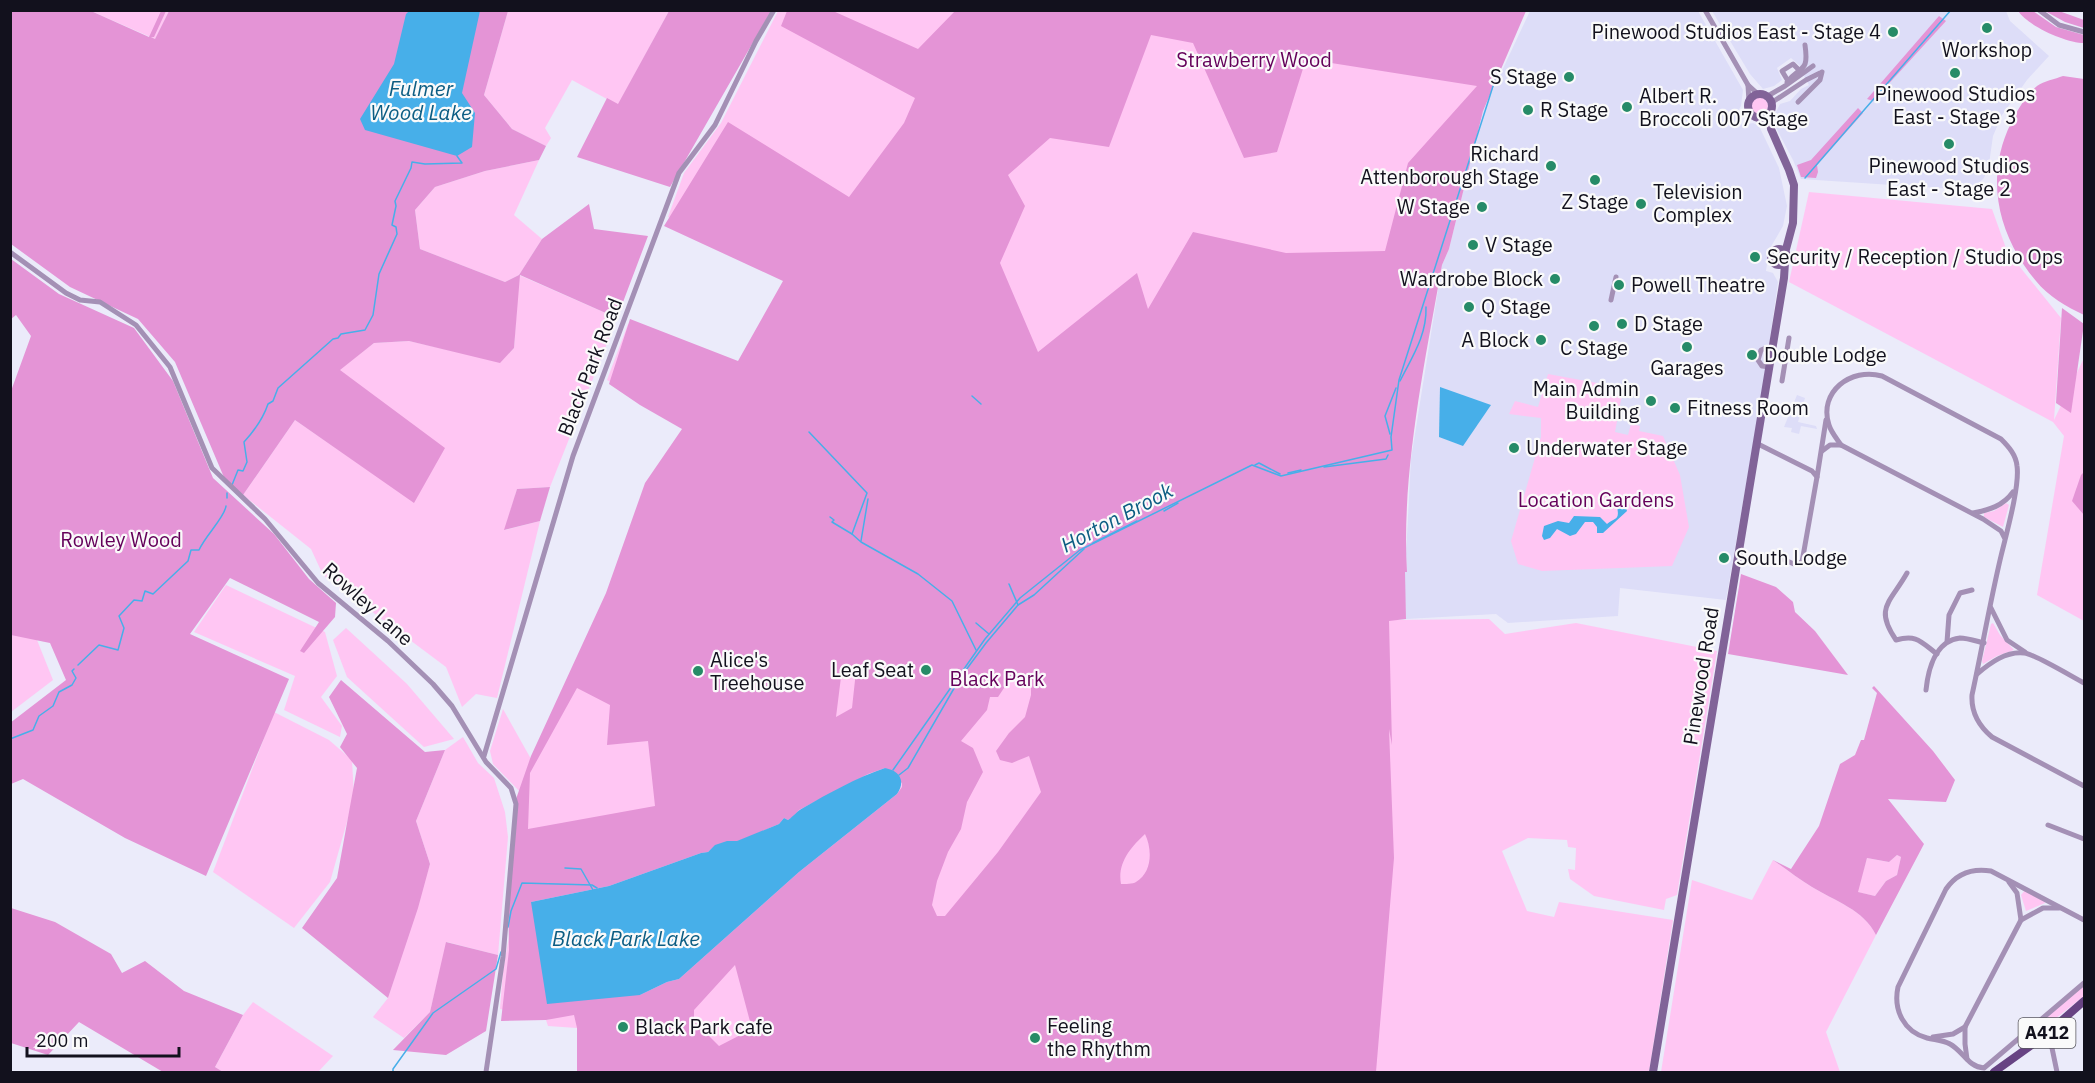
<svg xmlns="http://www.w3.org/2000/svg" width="2095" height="1083" viewBox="0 0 2095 1083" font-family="'IBM Plex Sans',sans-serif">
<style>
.built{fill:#ddddf8}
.green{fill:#ffc6f3}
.forest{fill:#e494d6;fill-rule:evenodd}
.water{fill:#47afe9}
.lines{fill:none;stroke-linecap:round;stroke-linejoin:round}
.stream{stroke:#47afe9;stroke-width:1.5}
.street{stroke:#a490b5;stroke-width:5}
.secondary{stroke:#816398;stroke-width:8}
.primary{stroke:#674383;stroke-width:8}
.poi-dot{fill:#268b67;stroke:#fafafa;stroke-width:2}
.labels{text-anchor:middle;stroke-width:4.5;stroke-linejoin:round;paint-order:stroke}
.shield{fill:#fafafa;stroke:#58575f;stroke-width:1.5}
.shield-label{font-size:18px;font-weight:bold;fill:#12111d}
.poi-label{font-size:20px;fill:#12111d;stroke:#fafafa;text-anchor:start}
.park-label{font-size:20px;fill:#64005a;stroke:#fafafa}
.street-label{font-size:20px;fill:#12111d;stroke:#fafafa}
.water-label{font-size:21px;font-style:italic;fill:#0c5d83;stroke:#fafafa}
</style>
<rect width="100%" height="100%" fill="#ebebfa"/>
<g class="built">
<path d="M1530,11H1698L1743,90L1741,106L1735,116L1742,125L1753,123L1759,126L1779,168L1787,206L1783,226L1769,250L1766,271L1773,273L1778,282L1764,381L1726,600L1620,588L1618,616L1508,623L1496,614L1406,619L1404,572L1407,571L1406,554L1411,459L1442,265L1449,249L1483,111Z"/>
<path d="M1712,11H2006L2010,21L2049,56L2027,80L2002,115L1993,136L1988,171L1983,179L1975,186L1964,189H1953L1801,179L1793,160L1775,126V114L1780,104L1790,101L1801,89L1809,85L1804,76L1807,72L1791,58L1777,68L1782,80L1774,86L1763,89L1750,74Z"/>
<path d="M1797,395L1805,398L1798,422L1816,426L1817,429L1801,426L1799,434L1791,432L1792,428L1784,427Z"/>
</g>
<g class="green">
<path d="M91,11H169L155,39Z"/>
<path d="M508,11H669L618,105L572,80L545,128L551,138L546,146L512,129L484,95Z"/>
<path d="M778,11H1523L1482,110L1433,278L1390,620L1489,619L1505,634L1576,623L1717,651L1677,895L1666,899L1664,910L1594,896L1570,879L1568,869L1575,870L1576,848L1568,847L1567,840L1528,838L1502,851L1527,911L1554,917L1559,902L1673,920L1649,1072H581L577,1028L548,1026L546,1020L550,1019L500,1009L503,970L511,926L523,795L493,764L490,751L503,709L531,759L694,427L607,380L628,324L738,371L793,278L668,217L684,173L721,123Z"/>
<circle cx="1759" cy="106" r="9"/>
<path d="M539,160L514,215L542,239L519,275L617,318L550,487L517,489L505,530L540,521L497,698L476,694L462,707L446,667L323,575L311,549L243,495L295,420L414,502L444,448L339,370L374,343L409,341L500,362L514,348L519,275L505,282L420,249L415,210L435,187L485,171Z"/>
<path d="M1809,192L1992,209L2007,251L2061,318L2054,420L2084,358V621L2037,595L2064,436L2053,422L1789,282Z"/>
<path d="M1548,374L1608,385L1607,392L1613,397L1618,395L1620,388L1623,389L1615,432L1628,435L1631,424L1640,426L1639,431L1663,436L1680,475L1689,527L1672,566L1542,571L1518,564L1511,541L1541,437V418L1509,414L1515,401L1538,407Z"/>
<path d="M2006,503L2009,505L2003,527L1984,517V513L1994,511Z"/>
<path d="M226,585L325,632L337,676L321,697L342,726L340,737L284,710L295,676L194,632Z"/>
<path d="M1993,623L2000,635L2014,650L1997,656L1983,664L1982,661L1991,624Z"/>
<path d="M346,628L407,684L454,739L424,747L347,677L333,640Z"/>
<path d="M11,631L35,635L53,680L11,712Z"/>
<path d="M274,712L329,740L352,760L354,797L330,882L294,928L213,872Z"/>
<path d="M463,737L478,763L494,778L505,812L508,837L498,955L447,942L430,1012L404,1038L373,1017L388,998L430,864L416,821L445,750Z"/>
<path d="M1897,855L1901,857L1897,875L1886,881L1875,896L1857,892L1867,858L1889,862Z"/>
<path d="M1773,860C1786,869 1799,879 1812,887C1835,901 1864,910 1876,935L1826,1032L1840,1072H1661L1692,880L1752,900Z"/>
<path d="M2025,890L2044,900L2045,903L2026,911L2021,895Z"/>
<path d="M2084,985V996L2021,1046L2016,1040Z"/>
<path d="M253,1002L333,1056L318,1072H223L215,1067L243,1015Z"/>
</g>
<g class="forest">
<path d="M11,10L91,11L149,37L161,11H166L154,37H151L155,39L169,11H508L484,95L512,129L546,146L539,160L485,171L435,187L415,210L420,249L505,282L519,275L542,239L589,204L594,229L648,236L617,318L520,275L514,348L500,363L409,341L374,343L340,370L445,448L414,503L295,420L243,495L226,482L175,362L138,319L70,287L11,244Z"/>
<path d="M669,11H771L670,187L577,157L607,98L618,104Z"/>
<path d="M787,11H833L918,49L955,11H1526L1483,111L1449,249L1442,265C1425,362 1401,473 1407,572H1405L1406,619L1389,621L1392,745L1389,729L1394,858L1376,1072H577V1028L574,1015L546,1020L501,1021L509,950L508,892L516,799L531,756L606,593L645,483L682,429L640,405L609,384L630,319L738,361L783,281L664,226L728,122L849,197L904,123L915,98L781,26ZM1151,35L1193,43L1244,158L1277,152L1306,59L1477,86L1408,163L1385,251L1286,253L1193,232L1148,309L1137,273L1038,352L1000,263L1025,206L1008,175L1050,138L1109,147ZM842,669L856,671L852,708L836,717ZM1014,673H1023L1031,680V695L1025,717L1009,733L996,751L1000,760L1012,763L1029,756L1041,792L998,852L945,916H937L932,905L937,881L948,852L961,829L967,802L983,772L973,748L961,741L987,710L990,697H998ZM577,688L610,705L607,745L648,741L655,806L528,829L530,773ZM885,768L902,783V787L897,794L799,872L679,979L667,982L640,995L531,902L609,886L701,853L708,852C721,840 723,845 738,841C752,837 766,829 779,824L784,818L788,820L794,816L799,810L868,774ZM1145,834C1152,848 1153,872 1136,882C1133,884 1125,884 1121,884C1117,863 1131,847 1145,834ZM735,965L752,1029L719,1046L694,1021V1010Z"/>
<path d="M2018,11H2033L2056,27L2084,35V43C2066,43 2028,26 2018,11Z"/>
<path d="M2045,11H2059L2084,20V28L2065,22Z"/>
<path d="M1939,16L1946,21L1873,101L1867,99Z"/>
<path d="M2063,76L2084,79V315C2067,307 2048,296 2036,281C1998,236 1984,178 2011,123C2017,111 2026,95 2037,86C2044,81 2055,79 2063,76Z"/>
<path d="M1858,108L1863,113L1817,165L1818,172L1816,178L1801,177L1797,165L1811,160Z"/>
<path d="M11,259L59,294L134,328L173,381L213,478L274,534L309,579L336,603L335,617L304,653L300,651L319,622L230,578L190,634L289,679L206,876L125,838L23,779L11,784L10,723L66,680L50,643L11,635V391L31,336L16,315L11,319Z"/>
<path d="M2062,308L2084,324L2071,413L2056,403Z"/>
<path d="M2084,472V515L2072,501L2081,475Z"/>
<path d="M550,487L540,521L504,530L517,489Z"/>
<path d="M1741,574L1776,587L1793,602L1795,612L1815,631L1848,675L1728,654Z"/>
<path d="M341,680L425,752L445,750L416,821L430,864L418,908L388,998L302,928L337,878L357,768L340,747L347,734L329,697Z"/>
<path d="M1874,686L1933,751L1955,780L1946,802L1888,799L1924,844L1876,935C1864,910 1835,901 1812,887C1799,879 1786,869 1773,860L1791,869L1819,826L1840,764L1855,755L1861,740H1864L1877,693L1872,688ZM1897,855L1901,857L1897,875L1886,881L1875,896L1858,892L1867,858L1889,862Z"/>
<path d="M11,908L55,922L111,954L122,973L145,961L184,991L243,1015L215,1067L223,1072H163L79,1022L48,1055L11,1043Z"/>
<path d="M446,942L498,955L486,1031L446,1055L393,1050L430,1012Z"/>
</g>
<g class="water">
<path d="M409,11H480L462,93L475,113L472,147L457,156L365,130L360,119L394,64L406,14Z"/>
<path d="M1440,387L1491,405L1463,446L1439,437Z"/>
<path d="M1621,502L1625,504L1627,511L1603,533H1597V527L1593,522H1585L1576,534L1570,536L1557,529L1550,538L1544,540L1542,536L1544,526L1558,521L1569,523L1574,516L1600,517L1607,524C1615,517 1620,521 1617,507Z"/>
<path d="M885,768C900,771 906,781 897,794L799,872L679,979L667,982L640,995L547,1004L531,902L609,886L701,853L708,852L715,845L727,841H737L779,824L784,818L788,820C794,816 797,811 803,808C829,793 856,778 885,768Z"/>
</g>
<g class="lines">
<g class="stream">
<path d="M1805,178L1951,10"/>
<path d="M1400,381C1412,357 1427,335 1426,307"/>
<path d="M972,396L981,404"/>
<path d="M809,432L867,493L852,534"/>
<path d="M1390,434L1385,416L1396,388"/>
<path d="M1255,465L1259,463L1280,474"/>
<path d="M1324,467L1386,459L1388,455"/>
<path d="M1288,473L1301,470"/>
<path d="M232,485L238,470L243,471L247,462L244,442C255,430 263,419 268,404L273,401L278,388L333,339L338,338L341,334L365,330L373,315L379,274L397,234L396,227L392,225L396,206L395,201L411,168L412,162L425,164L462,163L457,156"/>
<path d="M227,498V493"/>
<path d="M1164,511L1178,503"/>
<path d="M830,517L834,520L832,522L852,534L861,542L918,574L952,601L976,650"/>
<path d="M861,541L868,499"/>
<path d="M1093,543L1137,521"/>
<path d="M1009,584L1018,605"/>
<path d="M976,623L989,634"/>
<path d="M78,665L99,645L118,650L124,628L119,616L134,600L142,601L145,591L153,594L188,561L191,550H199C205,536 225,517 226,506"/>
<path d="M10,739L33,730L39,716L53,706L59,692L72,685L76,678L72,671L74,669"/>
<path d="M893,770L985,639L1020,598L1080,550L1252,465L1281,476L1392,450L1391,437L1399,380L1495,80"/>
<path d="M899,775L908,768L960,678L986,643L1018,605L1034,595L1084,549"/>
<path d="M565,868L581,869L593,890"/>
<path d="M508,927L511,911L522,883L592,885L597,888"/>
<path d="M393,1072V1069L433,1013L496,969L501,952"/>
</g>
<g class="street">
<path d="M1705,10L1748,85L1759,95"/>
<path d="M2039,10L2059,25L2084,32"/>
<path d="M1788,81L1782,71L1793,64L1800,71"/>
<path d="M1787,82C1801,65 1809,73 1805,45"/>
<path d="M1748,85L1749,102"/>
<path d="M1766,97L1785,86L1813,66"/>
<path d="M1798,102L1820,80L1822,72"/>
<path d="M1771,103L1806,80L1820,73"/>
<path d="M10,252L66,293L80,300L100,302L136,325L170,367L212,468L265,519L318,583L388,641L433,684L452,706L486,762L511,788L516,804L503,957L486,1072"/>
<path d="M1611,300L1616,277"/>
<path d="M1770,367L1762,366L1758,360L1761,350L1766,348L1772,349"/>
<path d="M1782,381L1789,338"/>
<path d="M1758,444L1812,471L1817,477L1826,420"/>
<path d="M1822,451L1830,445H1841"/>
<path d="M1973,513C1989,510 2003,506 2013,492"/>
<path d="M2005,539L2001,531L1983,519L1841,445C1837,439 1831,432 1829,425C1818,392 1851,367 1882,376L2001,439C2009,447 2016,455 2017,466C2020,486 2006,535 2001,556C1990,602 1982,649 1972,695C1971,712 1979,726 1992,737L2084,786"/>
<path d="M1780,558L1794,564L1802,562L1817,477"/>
<path d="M1907,573C1890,603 1874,608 1896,640C1917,634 1921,642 1937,654"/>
<path d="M1991,608L2007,640L2025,652"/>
<path d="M1947,642L1949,615L1960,593L1972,590"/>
<path d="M1977,674C1990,663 2006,651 2024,653C2033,653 2074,678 2084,683"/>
<path d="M1926,690C1928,670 1935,641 1960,638C1967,638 1976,641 1984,643"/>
<path d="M484,756L573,456L679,173L715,125L756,41L774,10"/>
<path d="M2048,825L2084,839"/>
<path d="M2009,882L2017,893L2021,920"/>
<path d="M2084,920L1991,871C1972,868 1957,873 1946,889L1898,987C1893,1010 1904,1032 1927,1038C1935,1040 1943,1040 1950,1044C1963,1051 1968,1067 1984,1068L2084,983"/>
<path d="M1933,1037L1953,1034L1965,1027"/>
<path d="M2043,1037L2052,1048L2057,1072"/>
<path d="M1967,1059L1965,1044V1027L2021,920L2043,908H2059"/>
</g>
<g class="secondary">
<circle cx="1760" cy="106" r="12"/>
<path d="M1769,113L1771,129L1789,170L1794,185L1793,223L1785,253"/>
<circle cx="1779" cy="257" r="8"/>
<path d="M1653,1072L1784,278L1785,262"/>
</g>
<path class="primary" d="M1994,1072L2043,1037L2084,1001"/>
</g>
<g class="poi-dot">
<circle cx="1987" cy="28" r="6"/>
<circle cx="1893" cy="32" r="6"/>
<circle cx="1955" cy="73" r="6"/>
<circle cx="1569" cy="77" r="6"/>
<circle cx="1627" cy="107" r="6"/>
<circle cx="1528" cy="110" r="6"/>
<circle cx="1949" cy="144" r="6"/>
<circle cx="1551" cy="166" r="6"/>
<circle cx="1595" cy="180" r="6"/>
<circle cx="1641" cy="204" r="6"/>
<circle cx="1482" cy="207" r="6"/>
<circle cx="1473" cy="245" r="6"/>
<circle cx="1755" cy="257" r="6"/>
<circle cx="1555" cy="279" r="6"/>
<circle cx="1619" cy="285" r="6"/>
<circle cx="1469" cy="307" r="6"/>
<circle cx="1622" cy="324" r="6"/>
<circle cx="1594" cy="326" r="6"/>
<circle cx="1541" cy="340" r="6"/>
<circle cx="1687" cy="347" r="6"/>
<circle cx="1752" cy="355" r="6"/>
<circle cx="1651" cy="401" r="6"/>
<circle cx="1675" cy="408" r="6"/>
<circle cx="1514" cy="448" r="6"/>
<circle cx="1724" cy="558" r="6"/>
<circle cx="926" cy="670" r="6"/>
<circle cx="698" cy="671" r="6"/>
<circle cx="623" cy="1027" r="6"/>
<circle cx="1035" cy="1038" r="6"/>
</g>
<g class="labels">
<rect class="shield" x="2018.5" y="1018" width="57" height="30" rx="4.5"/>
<g class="shield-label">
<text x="2047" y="1039">A412</text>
</g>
<g class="poi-label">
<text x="1881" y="39" text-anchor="end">Pinewood Studios East - Stage 4</text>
<text x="1987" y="57" text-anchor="middle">Workshop</text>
<text x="1557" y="84" text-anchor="end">S Stage</text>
<text x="1955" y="101" text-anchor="middle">Pinewood Studios<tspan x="1955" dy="23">East - Stage 3</tspan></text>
<text x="1639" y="103">Albert R.<tspan x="1639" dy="23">Broccoli 007 Stage</tspan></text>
<text x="1540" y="117">R Stage</text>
<text x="1539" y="161" text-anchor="end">Richard<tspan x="1539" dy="23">Attenborough Stage</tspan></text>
<text x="1949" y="173" text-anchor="middle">Pinewood Studios<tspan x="1949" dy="23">East - Stage 2</tspan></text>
<text x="1653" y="199">Television<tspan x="1653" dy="23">Complex</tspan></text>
<text x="1595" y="209" text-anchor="middle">Z Stage</text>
<text x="1470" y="214" text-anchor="end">W Stage</text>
<text x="1485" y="252">V Stage</text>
<text x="1767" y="264">Security / Reception / Studio Ops</text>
<text x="1543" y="286" text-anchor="end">Wardrobe Block</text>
<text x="1631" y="292">Powell Theatre</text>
<text x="1481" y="314">Q Stage</text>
<text x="1634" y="331">D Stage</text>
<text x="1529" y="347" text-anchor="end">A Block</text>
<text x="1594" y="355" text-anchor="middle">C Stage</text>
<text x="1764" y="362">Double Lodge</text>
<text x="1687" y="375" text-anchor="middle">Garages</text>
<text x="1639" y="396" text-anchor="end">Main Admin<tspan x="1639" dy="23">Building</tspan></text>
<text x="1687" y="415">Fitness Room</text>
<text x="1526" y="455">Underwater Stage</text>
<text x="1736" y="565">South Lodge</text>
<text x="710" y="667">Alice's<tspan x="710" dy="23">Treehouse</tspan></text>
<text x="914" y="677" text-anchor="end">Leaf Seat</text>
<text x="1047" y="1033">Feeling<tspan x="1047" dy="23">the Rhythm</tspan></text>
<text x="635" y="1034">Black Park cafe</text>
</g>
<g class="park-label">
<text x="1254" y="67">Strawberry Wood</text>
<text x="1596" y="507">Location Gardens</text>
<text x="121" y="547">Rowley Wood</text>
<text x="997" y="686">Black Park</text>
</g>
<g class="street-label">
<text transform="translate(590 367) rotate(-69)" y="7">Black Park Road</text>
<text transform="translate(368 604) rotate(42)" y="7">Rowley Lane</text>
<text transform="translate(1701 676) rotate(-81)" y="7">Pinewood Road</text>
</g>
<g class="water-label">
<text x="421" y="96">Fulmer<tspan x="421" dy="24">Wood Lake</tspan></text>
<text transform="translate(1117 518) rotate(-28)" y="7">Horton Brook</text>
<text x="626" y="946">Black Park Lake</text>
</g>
</g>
<rect width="2095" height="1083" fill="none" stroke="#12111d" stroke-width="24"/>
<path d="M27 1047v9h152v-9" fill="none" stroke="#12111d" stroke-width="3"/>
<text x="36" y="1047" font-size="18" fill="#12111d" stroke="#fafafa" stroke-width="4.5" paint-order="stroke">200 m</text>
</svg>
